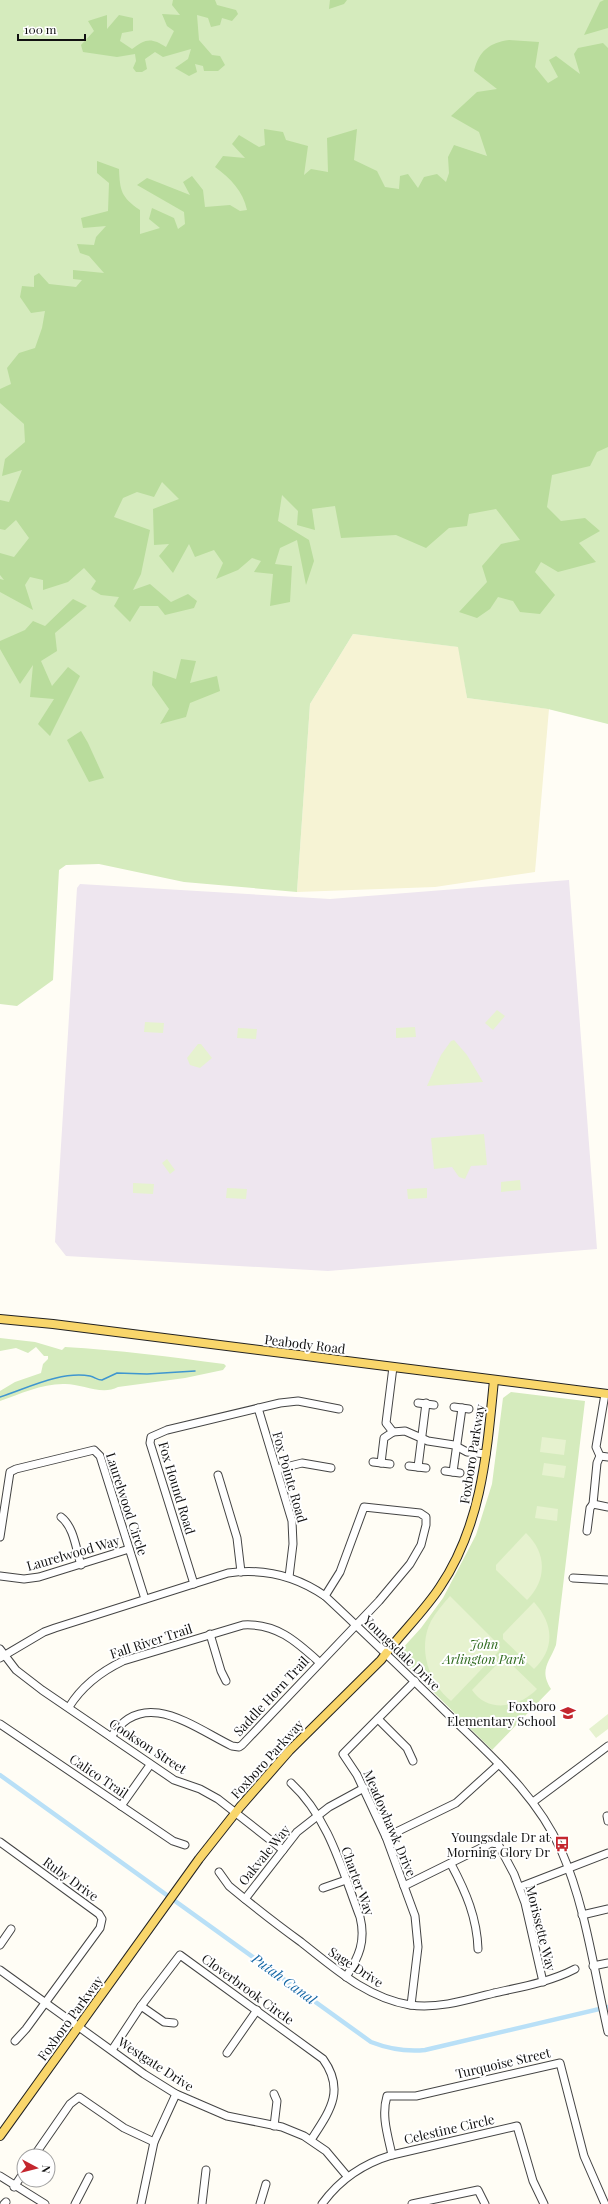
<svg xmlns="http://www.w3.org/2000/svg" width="608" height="2204" viewBox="0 0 608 2204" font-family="'Playfair Display',serif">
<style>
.industrial{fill:#eee6ef}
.farmland{fill:#f6f3d4}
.green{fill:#d5ebbd}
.forest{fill:#b9dc9c}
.pitch{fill:#e6f2cf}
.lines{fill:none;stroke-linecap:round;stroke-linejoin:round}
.stream{stroke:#3f96cf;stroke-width:1.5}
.canal{stroke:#b9e0f7;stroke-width:4.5}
.minor-casing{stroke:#444;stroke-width:9}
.major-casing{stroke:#222;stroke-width:10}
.minor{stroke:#fff;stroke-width:7}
.major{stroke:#f9d66b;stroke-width:8}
.labels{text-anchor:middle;stroke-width:4;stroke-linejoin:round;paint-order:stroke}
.street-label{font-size:13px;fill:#111;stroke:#fff}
.park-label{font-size:13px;font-style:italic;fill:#2f6b1f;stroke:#fff}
.poi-label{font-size:13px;fill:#111;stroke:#fff;text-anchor:end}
.water-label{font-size:14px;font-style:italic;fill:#1768a6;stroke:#fff}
</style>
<rect width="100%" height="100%" fill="#fffdf5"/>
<path class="industrial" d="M569,880L597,1249L328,1271L66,1256L55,1242L77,888L80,884L330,899Z"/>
<path class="farmland" d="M353,634L459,647L467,698L549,709L535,872L435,887L297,892L310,704Z"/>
<g class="green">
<path d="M0,0H608V724L548,709L467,698L458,647L353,634L310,704L297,892L184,882L99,864L66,865L59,870L53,980L17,1006L0,1004Z"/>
<path d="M0,1338L35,1342L62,1350L65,1347C118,1350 171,1357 224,1364L226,1366L223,1370L185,1378L118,1387C101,1396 81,1383 63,1384C41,1384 20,1394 0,1401V1391L15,1382L41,1373L43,1364L48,1359V1356H44L36,1347L28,1353L16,1348L0,1351Z"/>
<path d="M511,1392L585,1401L556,1645C549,1663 539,1670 551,1689L492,1750L401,1660L399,1655L401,1650L421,1628L443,1598L476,1535L492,1484L503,1398Z"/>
</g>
<g class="forest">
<path d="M173,0H215L217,5L236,10L238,14L232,21L222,18L220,25L211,27L208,18L197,15L199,40L212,55L220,56L225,65L218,71H204L203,66L195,64L197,72L189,76L175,68L188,59L191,49L163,57L155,52L145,59L147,69L142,72H136L133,68L136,61L135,54L117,57L83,52L81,45L94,31L88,21L107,15V29L119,15L133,18V31L122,33L120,41L132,49C145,39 151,37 166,47L174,31L167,26L162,14L180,15L172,5Z"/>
<path d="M330,0H347L344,4L329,9Z"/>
<path d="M604,0H608V28L584,35L600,2Z"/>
<path d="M509,40L539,42L535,67L548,83L558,77L549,60L556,56L580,74L574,54L578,48L603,43L608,48V447L597,452L590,466L552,475L547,507L561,521L585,518L600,531L579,543L596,562L558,572L541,562L535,572L555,595L540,614L520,612L513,601L498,597L490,609L477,618L459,612L487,582L482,566L501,544L520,540L496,509L469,514L467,526L449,528L426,548L396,535L341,538L335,506L312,509L315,530L297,525L298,511L282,495L278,521L309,540L314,561L306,585L297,540L280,548L275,564L292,566L290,602L270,606L273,574L254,572L261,561L252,558L238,570L216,579L223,563L214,550L195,557L189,544L173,573L159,556L169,544L154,545L153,509L179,499L162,482L154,497L137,492L123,498L114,517L150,530L141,574L133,590L150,584L171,602L188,594L197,601L194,608L165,615L158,606H140L130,622L114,606L119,597L101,595L91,589L96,581L84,568L68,582L43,590V580L30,577L25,585L33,610L0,592V579L4,580L0,575V553L14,557L29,538L16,520L5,530L0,529V500L9,502L22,470L2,476L5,459L25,442L24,424L0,403V389L11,384L7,368L19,353L35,348L42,328L45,311L31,313L20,297L22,286L34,287V276L39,273L49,284L76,287L82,280L73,279V270L104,273L89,256L80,253L77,244L94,245L96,237L106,226L83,228L81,218L108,211L109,183L97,173V161L119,169C120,191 121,197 140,210V234L160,228L149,219L152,208L174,218L178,229L185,224L184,212L137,185L147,178L190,195L183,182L192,176L203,190L205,207L230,205L240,211L247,210C243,191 231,179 215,167L223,156L245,158L232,144L239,135L259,147L265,145L264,129L283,132L286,140L308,146L304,175L311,169L328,172L327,138L357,129L354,160L377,171L385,187L399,189L400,176L408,174L418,188L424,177L437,174L446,182L449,173L448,157L454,145L487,156L479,132L451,116L477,92L497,89L474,71C479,51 489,43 509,40Z"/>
<path d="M73,599L87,606L55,633L57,651L41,661L52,686L68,667L80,676L50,736L38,724L54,699L30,697L33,665L20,684L0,649V641L25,630L33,621L45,626Z"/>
<path d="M181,659L196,661L190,683L217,676L220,691L190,703L186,717L160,724L169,709L152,685L153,671L176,679Z"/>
<path d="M81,731L88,743L104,778L89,782L67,740Z"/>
</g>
<g class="pitch">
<path d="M497,1010L505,1016L493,1030L485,1023Z"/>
<path d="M145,1022L164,1023L163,1033L144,1032Z"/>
<path d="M415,1027L416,1037L396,1038V1028Z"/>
<path d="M238,1028L257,1029L256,1039L237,1038Z"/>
<path d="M454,1040L467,1055L483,1082L427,1086L441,1055L451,1041Z"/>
<path d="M198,1044H201L212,1058L200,1068L190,1065L187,1058Z"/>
<path d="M484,1134L487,1165L471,1166L465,1179L459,1177L452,1167L434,1169L431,1138Z"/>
<path d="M167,1159L175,1170L170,1174L162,1163Z"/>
<path d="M520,1180L521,1190L501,1192V1182Z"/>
<path d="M133,1183L154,1184L153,1194L133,1193Z"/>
<path d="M227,1188L247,1189L246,1199L226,1198Z"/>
<path d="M427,1188V1198L408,1199L407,1189Z"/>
<path d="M542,1437L566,1440L564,1455L540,1452Z"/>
<path d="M544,1463L566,1466L564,1478L542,1475Z"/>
<path d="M537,1506L558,1509L557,1521L535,1518Z"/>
<path d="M526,1533C547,1553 547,1580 527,1600L496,1570V1565Z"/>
<path d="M450,1596L499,1645V1651L451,1701C429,1684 417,1648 431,1621C436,1612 443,1604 450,1596Z"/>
<path d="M534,1602C553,1623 556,1648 534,1669L503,1639V1634Z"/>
<path d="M502,1659H506L537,1689C520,1707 488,1714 472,1690Z"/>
<path d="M608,1714V1729L596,1738L589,1729Z"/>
</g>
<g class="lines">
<path class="stream" d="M0,1397C28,1388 60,1371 90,1376C95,1377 97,1380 102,1380L117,1373L147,1374L195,1371"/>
<path class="canal" d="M0,1775L371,2042C389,2049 405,2052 425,2050L608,2007"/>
<g class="minor-casing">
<g id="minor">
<path d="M418,1403L434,1405"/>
<path d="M454,1407L469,1409"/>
<path d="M258,1408L292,1521L293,1544L289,1577"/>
<path d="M393,1432L405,1431L428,1441L454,1445L467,1452L486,1454"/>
<path d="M600,1456L596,1447L605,1394"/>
<path d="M600,1456L608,1457"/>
<path d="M373,1462L390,1464"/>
<path d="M381,1463L384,1438L393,1432L386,1423L393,1367"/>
<path d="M409,1466L426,1468"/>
<path d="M418,1467L426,1403"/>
<path d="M278,1469L302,1463L331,1468"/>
<path d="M445,1471L460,1473"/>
<path d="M453,1472L462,1408"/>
<path d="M218,1475L237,1538L241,1572"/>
<path d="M593,1504L608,1507"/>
<path d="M61,1517C74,1527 76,1549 81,1565"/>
<path d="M587,1531L590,1508L593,1504L597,1463L600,1456"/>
<path d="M0,1537L10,1472L16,1469L94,1450L100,1456L145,1599"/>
<path d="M0,1576L24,1579L39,1577L129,1549"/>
<path d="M573,1578L608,1580"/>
<path d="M194,1584L150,1443L151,1437L167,1430L280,1403L298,1401L339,1409"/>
<path d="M210,1634L221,1671L226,1681"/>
<path d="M0,1649L16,1670L42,1690L174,1780L200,1789L218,1799L283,1850"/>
<path d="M0,1658L44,1632L55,1628L228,1573C263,1568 296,1576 325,1596C368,1636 410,1677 452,1718C493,1758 537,1796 561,1850C586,1907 594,1972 608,2032"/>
<path d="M69,1707C82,1686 100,1672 123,1661L243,1625C276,1623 296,1641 319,1662"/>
<path d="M378,1719L407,1748L413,1761"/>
<path d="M0,1724L173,1841L185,1845"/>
<path d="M111,1737C143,1686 193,1727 232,1746L239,1747L242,1745L379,1601L410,1564L421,1545L426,1525V1517L420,1513L364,1507L340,1572L325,1596"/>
<path d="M291,1783C329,1818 342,1870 360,1917C366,1941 359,1957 346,1977"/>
<path d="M533,1802L608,1746"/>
<path d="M121,1806L150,1765"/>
<path d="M607,1816L608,1821"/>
<path d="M386,1837L456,1803L499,1764"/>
<path d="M0,1842L99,1914L102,1919L100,1928L26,2029L15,2041"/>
<path d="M451,1864C466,1892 477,1918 478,1949"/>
<path d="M219,1872L229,1886C252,1905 276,1924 301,1942C334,1968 367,1998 410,2005C438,2009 467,2000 494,1993C521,1987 550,1982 575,1969"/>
<path d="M404,1886L491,1843L498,1844L514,1874L525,1903L543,1982"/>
<path d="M520,1887L608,1853"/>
<path d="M323,1888L346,1880"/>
<path d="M245,1899L297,1832L329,1807L364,1788"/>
<path d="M582,1915L608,1909"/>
<path d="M0,1945L11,1929"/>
<path d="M593,1966L608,1963"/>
<path d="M0,1970L144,2074L176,2094L227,2116L282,2127L304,2136L326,2151L347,2176"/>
<path d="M411,2005L418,1947L415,1916L386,1837L357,1775L343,1754L415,1681"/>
<path d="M141,2006L164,2022L174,2023"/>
<path d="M112,2050L141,2006L180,1955L323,2059C346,2091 329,2112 311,2140"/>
<path d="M227,2053L257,2010"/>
<path d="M274,2094L277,2101L274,2126"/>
<path d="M392,2155C388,2136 381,2116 387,2096H416L560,2063L584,2156L605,2204"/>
<path d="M34,2156L70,2104L79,2097L124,2128L154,2142"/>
<path d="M0,2176L45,2204"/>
<path d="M14,2187L24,2172"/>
<path d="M4,2204L6,2202"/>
<path d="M75,2204L89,2177"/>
<path d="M141,2204L154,2142L176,2094"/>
<path d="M202,2204L206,2170"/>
<path d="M260,2204L266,2184"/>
<path d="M322,2204C340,2179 362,2164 392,2155L517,2126L533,2181L544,2204"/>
<path d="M412,2204L478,2190L485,2204"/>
</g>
</g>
<g class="major-casing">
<g id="major">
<path d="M0,1319L53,1324L608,1394"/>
<path d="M0,2136L199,1859L240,1807L289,1751L381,1660C399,1635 423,1613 440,1587C482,1525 487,1451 494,1380"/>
</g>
</g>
<use href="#minor" class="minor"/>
<use href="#major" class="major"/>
</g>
<defs>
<g id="school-bare" transform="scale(1.2)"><path d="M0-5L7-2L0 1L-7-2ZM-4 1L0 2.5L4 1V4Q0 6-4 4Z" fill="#c4262e" stroke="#fff" stroke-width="2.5" paint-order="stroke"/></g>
<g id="bus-bare" transform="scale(1.2)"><path d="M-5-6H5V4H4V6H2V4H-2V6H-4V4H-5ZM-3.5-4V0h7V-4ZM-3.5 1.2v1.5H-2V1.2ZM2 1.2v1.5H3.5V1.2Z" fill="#c4262e" stroke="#fff" stroke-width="2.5" paint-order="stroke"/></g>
</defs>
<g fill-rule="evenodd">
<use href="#school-bare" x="568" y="1713"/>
<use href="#bus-bare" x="562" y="1844"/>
</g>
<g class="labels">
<g class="street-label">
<text transform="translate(305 1344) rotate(7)" y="5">Peabody Road</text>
<text transform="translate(472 1454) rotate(-81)" y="5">Foxboro Parkway</text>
<text transform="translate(290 1477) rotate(74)" y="5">Fox Pointe Road</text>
<text transform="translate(177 1488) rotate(73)" y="5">Fox Hound Road</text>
<text transform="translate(127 1504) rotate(72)" y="5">Laurelwood Circle</text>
<text transform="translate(73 1553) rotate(-16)" y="5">Laurelwood Way</text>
<text transform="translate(151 1641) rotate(-18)" y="5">Fall River Trail</text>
<text transform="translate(402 1653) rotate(44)" y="5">Youngsdale Drive</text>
<text transform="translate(271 1696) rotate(-47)" y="5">Saddle Horn Trail</text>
<text transform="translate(148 1746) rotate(33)" y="5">Cookson Street</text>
<text transform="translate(267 1759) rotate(-48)" y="5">Foxboro Parkway</text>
<text transform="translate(99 1776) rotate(34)" y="5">Calico Trail</text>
<text transform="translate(390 1823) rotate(67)" y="5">Meadowhawk Drive</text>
<text transform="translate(264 1855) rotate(-51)" y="5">Oakvale Way</text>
<text transform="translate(71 1879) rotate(36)" y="5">Ruby Drive</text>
<text transform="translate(358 1881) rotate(70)" y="5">Charter Way</text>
<text transform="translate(541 1928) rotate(76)" y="5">Morissette Way</text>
<text transform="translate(356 1967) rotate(33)" y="5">Sage Drive</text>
<text transform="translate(248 1989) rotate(36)" y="5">Cloverbrook Circle</text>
<text transform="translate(70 2018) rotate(-54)" y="5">Foxboro Parkway</text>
<text transform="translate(503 2063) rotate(-13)" y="5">Turquoise Street</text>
<text transform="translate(156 2064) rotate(33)" y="5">Westgate Drive</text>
<text transform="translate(449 2129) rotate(-13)" y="5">Celestine Circle</text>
</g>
<g class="park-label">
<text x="484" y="1649">John<tspan x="484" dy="15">Arlington Park</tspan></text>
</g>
<g class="poi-label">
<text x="556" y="1711">Foxboro<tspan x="556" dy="15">Elementary School</tspan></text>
<text x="550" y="1842">Youngsdale Dr at<tspan x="550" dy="15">Morning Glory Dr</tspan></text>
</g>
<g class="water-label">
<text transform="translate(284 1979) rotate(36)" y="5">Putah Canal</text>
</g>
</g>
<g transform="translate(36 2168) rotate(97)"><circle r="19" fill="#ffffff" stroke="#a0a0a0"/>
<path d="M0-3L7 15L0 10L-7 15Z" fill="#c4262e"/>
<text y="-6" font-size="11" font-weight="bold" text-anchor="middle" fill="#111111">N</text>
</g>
<path d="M18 34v6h67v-6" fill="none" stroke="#111111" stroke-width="2"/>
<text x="24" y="34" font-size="12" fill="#111111" stroke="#ffffff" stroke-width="3" paint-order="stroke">100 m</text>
</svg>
